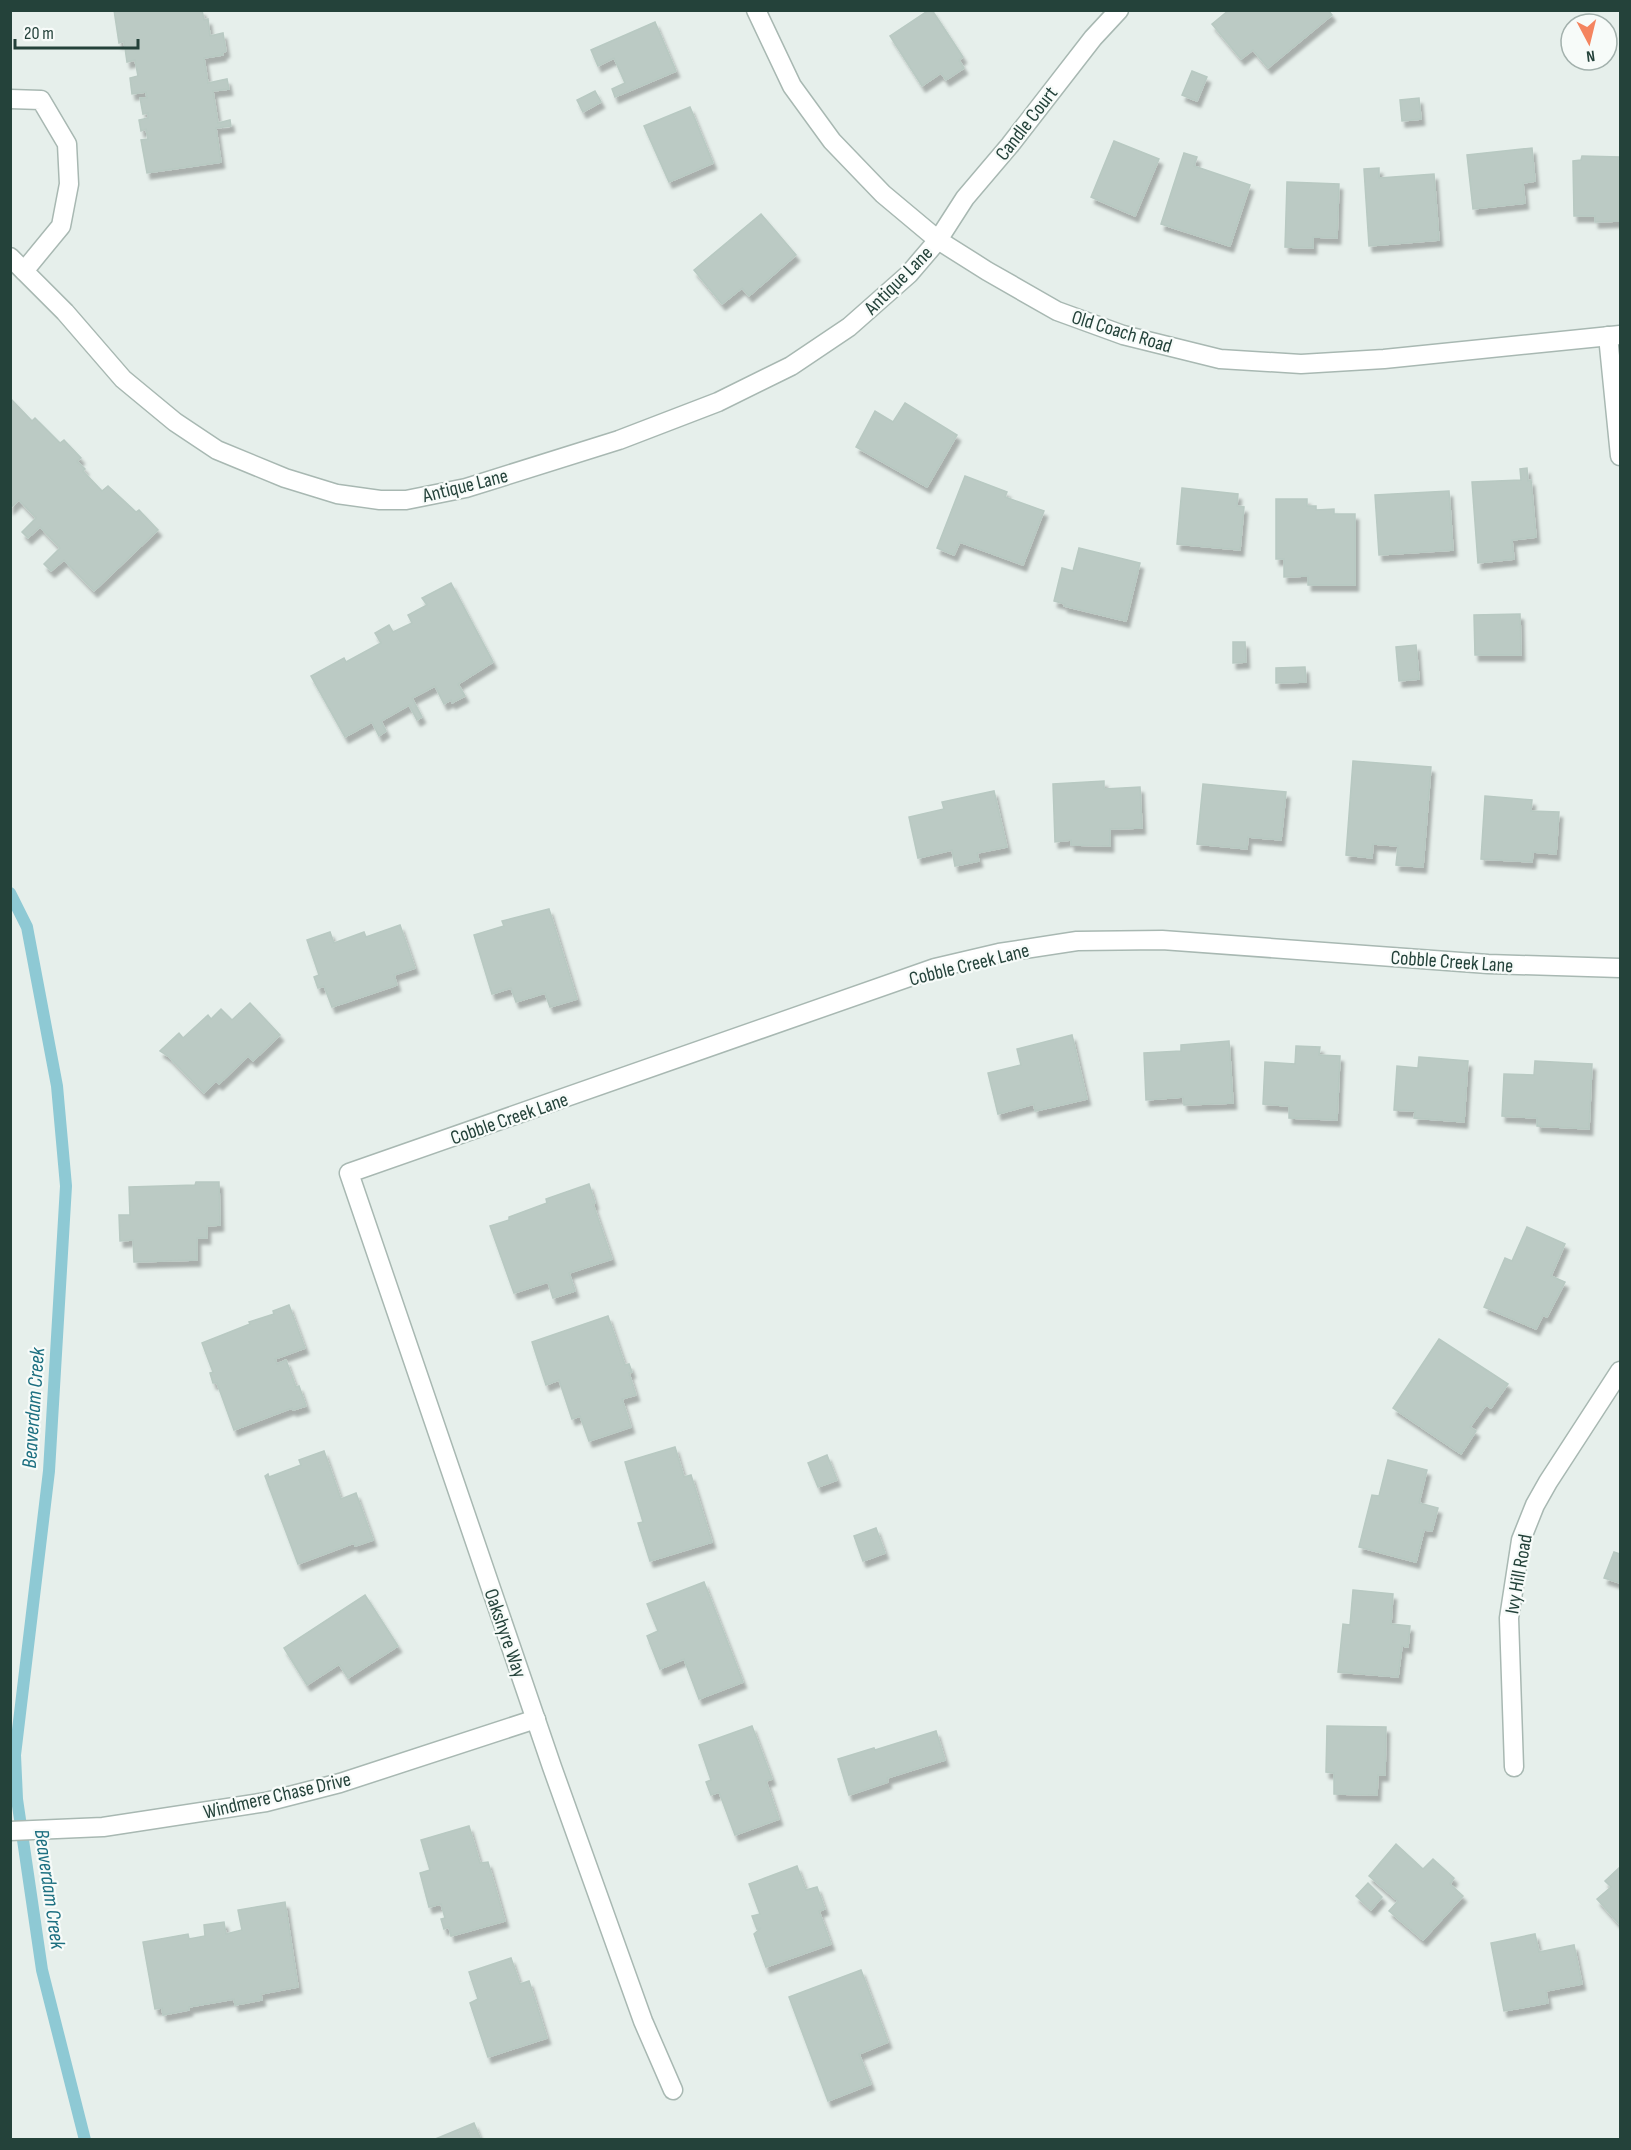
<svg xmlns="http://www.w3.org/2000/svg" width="1631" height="2150" viewBox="0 0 1631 2150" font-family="'Sofia Sans Condensed',sans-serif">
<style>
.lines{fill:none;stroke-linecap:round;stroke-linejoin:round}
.stream{stroke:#8ec9d4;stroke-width:12}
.building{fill:#bbcac4;stroke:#b8c9c2;stroke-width:1.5;filter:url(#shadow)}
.minor-casing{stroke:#a8b8b2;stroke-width:21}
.minor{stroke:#fff;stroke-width:18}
.labels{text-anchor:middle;stroke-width:4.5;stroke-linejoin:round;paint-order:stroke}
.street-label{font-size:20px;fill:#24423a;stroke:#f7fbf9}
.water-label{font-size:21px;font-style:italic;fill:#1c6f80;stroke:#f7fbf9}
</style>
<defs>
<filter id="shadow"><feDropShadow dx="3.5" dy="6" stdDeviation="1.5" flood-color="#0004"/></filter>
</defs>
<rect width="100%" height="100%" fill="#e6efeb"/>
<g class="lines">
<path class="stream" d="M10,893L27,927L57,1086L66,1186L49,1471L15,1755L17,1799L42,1970L85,2140"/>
</g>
<g class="building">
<path d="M114,10H202L204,20L208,19L210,36L223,33L226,51L222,53L223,55L204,58L208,83L227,79L229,89L213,91L218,123L230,120L231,126L216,128L221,162L147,173L141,140L148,139L146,129L141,131L139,120L148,118V113L143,114L140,98H147L146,92L132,94L130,78L138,76L135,60L127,62L124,41L119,43Z"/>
<path d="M929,10H932L963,57L959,60L964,68L946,80L941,73L922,86L890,36Z"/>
<path d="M1229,10H1328L1332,15L1268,68L1253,50L1241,59L1212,24Z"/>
<path d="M655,22L676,71L615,97L612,89L625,83L614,58L598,66L591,50Z"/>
<path d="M1192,71L1207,77L1197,101L1182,95Z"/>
<path d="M595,91L601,102L583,112L577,100Z"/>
<path d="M1419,98L1421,119L1402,121L1400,100Z"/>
<path d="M690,107L713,163L669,182L644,126Z"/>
<path d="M1114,141L1159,159L1135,216L1091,197Z"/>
<path d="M1532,148L1535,181L1523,183L1525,203L1473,209L1467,155Z"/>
<path d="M1184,153L1197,157L1194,166L1250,185L1230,246L1161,224Z"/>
<path d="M1582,156L1620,157V221L1595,222V216H1574L1573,161L1581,160Z"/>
<path d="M1379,168V178L1434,174L1439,240L1369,246L1364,169Z"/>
<path d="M1287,182L1339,184L1337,238L1313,237V248L1285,247Z"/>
<path d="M761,214L796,255L749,296L742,288L722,304L694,270Z"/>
<path d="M10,398L32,421L35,418L60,443L64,440L81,458L77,461L85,469L83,471L102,491L108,486L136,512L139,510L158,530L94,591L64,560L51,571L44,564L60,548L40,527L28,538L22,532L36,518L19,500L10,508Z"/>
<path d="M905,403L957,435L927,487L856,447L875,411L893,422Z"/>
<path d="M1527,468L1528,481L1531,480L1536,537L1512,540L1514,559L1478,563L1472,482L1521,480L1520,469Z"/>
<path d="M965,476L1007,492L1005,497L1044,511L1023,565L960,542L954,555L937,548Z"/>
<path d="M1182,488L1238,494L1237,506L1244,507L1240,550L1177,544Z"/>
<path d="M1449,491L1453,550L1379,555L1375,495Z"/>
<path d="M1276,499H1307V506H1316V510L1334,509V514H1355V585H1308V576L1284,577V559H1276Z"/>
<path d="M1079,548L1140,563L1126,621L1064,606L1065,604L1054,601L1062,568L1073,571Z"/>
<path d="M451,583L493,662L458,684L465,696L452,703L451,700L444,704L435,686L412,698L422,717L417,720L409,705L381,721L386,731L379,736L372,722L345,737L311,676L344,658L346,662L381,643L375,633L389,625L393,632L412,623L408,615L427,605L422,598Z"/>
<path d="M1520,614L1521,655H1475L1474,615Z"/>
<path d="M1233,642H1245L1246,662L1233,663Z"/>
<path d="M1416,645L1419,679L1399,681L1396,647Z"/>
<path d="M1305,667L1306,682L1276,683V668Z"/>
<path d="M1353,761L1431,767L1423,867L1396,865L1398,846L1373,844L1372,858L1346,855Z"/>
<path d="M1104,781V789L1140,787L1142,828L1110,829V846L1071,845V840L1055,842L1053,784Z"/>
<path d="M1203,784L1286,792L1281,840L1248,837L1247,849L1197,844Z"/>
<path d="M994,791L1007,847L977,853L979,861L955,866L952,850L918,858L909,817L944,809L942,802Z"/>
<path d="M1485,796L1532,800L1531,811L1559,812L1556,854L1533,852L1532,862L1481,859Z"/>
<path d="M549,909L577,999L550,1007L545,993L516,1002L511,988L492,994L474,935L504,926L502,921Z"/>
<path d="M400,925L415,968L394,975L397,985L332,1007L324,986L318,988L314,977L319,975L307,940L330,932L334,943L364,932L366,937Z"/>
<path d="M250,1003L280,1035L253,1061L248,1056L219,1084L216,1081L204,1093L169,1057L160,1051L179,1033L183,1038L208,1015L211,1019L221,1009L232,1020Z"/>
<path d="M1072,1035L1087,1099L1035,1111L1034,1104L998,1114L988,1073L1021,1065L1017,1049Z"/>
<path d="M1229,1041L1233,1103L1184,1105L1183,1097L1146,1100L1144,1053L1181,1051V1045Z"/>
<path d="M1296,1046L1320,1047L1319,1055L1340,1056L1337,1120L1289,1118V1106L1263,1104L1265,1062L1295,1064Z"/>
<path d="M1419,1057L1468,1061L1464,1122L1414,1118L1415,1111L1394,1110L1397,1066L1418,1068Z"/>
<path d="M1535,1061L1592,1064L1589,1129L1537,1126V1118L1502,1116L1504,1074L1534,1075Z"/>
<path d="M196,1182H219L220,1225L207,1226V1238H197V1260L134,1262L133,1240L120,1241L119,1215H130L129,1187L195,1185Z"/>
<path d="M589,1184L595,1203L593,1204L612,1259L569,1273L575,1291L553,1298L548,1282L514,1293L490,1226L509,1220V1217L547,1203L546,1199Z"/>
<path d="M1527,1227L1565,1244L1551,1276L1565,1282L1547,1317L1543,1315L1536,1329L1484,1307L1505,1258L1512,1261Z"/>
<path d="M289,1305L305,1348L275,1359L277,1364L286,1360L296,1387L299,1386L306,1406L293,1410L292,1408L234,1430L217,1383H213L210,1373L213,1372L202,1343L250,1324L249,1322L274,1314L273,1311Z"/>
<path d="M608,1316L625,1365L629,1364L632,1372L629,1373L636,1395L622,1399L631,1427L589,1441L580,1416L572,1419L559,1380L546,1385L532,1342Z"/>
<path d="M1439,1339L1508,1384L1491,1408L1486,1405L1470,1427L1476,1431L1461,1454L1393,1408Z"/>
<path d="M675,1447L684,1477L691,1475L712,1542L650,1561L638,1523L643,1522L625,1462Z"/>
<path d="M324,1451L341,1499L356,1493L373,1540L355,1546L354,1543L298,1564L265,1476L268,1474L269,1477L301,1465L299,1460Z"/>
<path d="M827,1455L837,1480L818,1487L808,1463Z"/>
<path d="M1388,1460L1427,1470L1419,1503L1438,1508L1432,1531L1424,1530L1416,1562L1359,1547L1372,1495L1379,1496Z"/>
<path d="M876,1528L885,1553L863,1561L854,1536Z"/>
<path d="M1614,1552L1620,1554V1583L1604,1578Z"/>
<path d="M704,1582L743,1682L699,1699L684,1659L660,1669L647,1636L658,1631L647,1604Z"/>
<path d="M1353,1590L1393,1594L1391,1624L1410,1626L1408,1647L1402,1646L1398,1677L1338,1672L1343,1624L1350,1625Z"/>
<path d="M365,1595L398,1646L348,1678L339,1664L307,1685L284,1648Z"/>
<path d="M752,1726L772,1779L766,1781L779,1819L735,1835L719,1792L711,1795L706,1782L711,1780L699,1745Z"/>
<path d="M1327,1726L1386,1727L1385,1775H1378L1377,1795L1334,1794V1773L1326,1772Z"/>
<path d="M936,1731L945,1760L887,1778L888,1782L849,1795L838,1759L874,1748L875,1750Z"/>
<path d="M469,1826L480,1863L488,1862L505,1921L451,1936L449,1927L444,1929L441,1919L445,1918L441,1904L429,1907L420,1873L430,1870L421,1840Z"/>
<path d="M1396,1844L1423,1869L1433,1859L1454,1878L1450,1884L1463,1896L1423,1940L1389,1911L1398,1901L1369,1876Z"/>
<path d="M797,1866L806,1890L817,1887L825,1909L819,1911L831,1944L766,1967L754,1934L761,1928L757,1929L752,1916L760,1914L749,1884Z"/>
<path d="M1620,1867V1925L1597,1899L1611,1887L1605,1881Z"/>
<path d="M1368,1883L1382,1897L1371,1910L1356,1896Z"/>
<path d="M285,1902L298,1987L261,1994L262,2000L235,2005L234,1999L189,2007V2010L163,2015L162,2008L155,2009L143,1942L188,1934L189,1939L205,1936L204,1925L224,1922L226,1934L242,1930L238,1910Z"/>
<path d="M1535,1934L1539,1952L1574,1945L1582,1984L1546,1991L1548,2003L1504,2011L1491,1943Z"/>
<path d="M511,1958L520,1984L529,1981L547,2038L488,2057L470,2003L478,1999L469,1972Z"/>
<path d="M861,1970L888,2042L859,2054L871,2084L828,2101L789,1997Z"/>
<path d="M474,2123L481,2140H433Z"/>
</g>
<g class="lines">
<g class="minor-casing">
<g id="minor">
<path d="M756,10L792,86L832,141L883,194L938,240L987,271L1057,311L1123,335L1220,359L1301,364L1384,359L1620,335"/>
<path d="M10,99L41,100L67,144L69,184L61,226L24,271"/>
<path d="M10,257L65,312L123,379L175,422L217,450L285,478L337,494L380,500H406L466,488L619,440L718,402L791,366L849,327L909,274L938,240L965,198L1010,145L1093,38L1119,10"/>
<path d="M1608,336L1620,456"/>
<path d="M1514,1767L1509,1618L1521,1540L1535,1505L1548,1482L1620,1371"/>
<path d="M10,1831L103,1827L266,1802L340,1783L536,1719"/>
<path d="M673,2090L643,2021L552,1767L349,1173L935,968L999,953L1077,941L1162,940L1488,964L1620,968"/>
</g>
</g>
<use href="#minor" class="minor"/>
</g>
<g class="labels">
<g class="street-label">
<text transform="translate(1026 123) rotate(-52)" y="7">Candle Court</text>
<text transform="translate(898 280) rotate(-45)" y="7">Antique Lane</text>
<text transform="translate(1122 331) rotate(17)" y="7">Old Coach Road</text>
<text transform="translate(465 485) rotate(-14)" y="7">Antique Lane</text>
<text transform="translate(1452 961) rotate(4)" y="7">Cobble Creek Lane</text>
<text transform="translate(969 964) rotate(-14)" y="7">Cobble Creek Lane</text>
<text transform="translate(509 1118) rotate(-19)" y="7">Cobble Creek Lane</text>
<text transform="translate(1518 1574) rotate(-80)" y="7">Ivy Hill Road</text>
<text transform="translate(506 1633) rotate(71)" y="7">Oakshyre Way</text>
<text transform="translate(277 1795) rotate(-13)" y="7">Windmere Chase Drive</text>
</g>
<g class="water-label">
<text transform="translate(33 1408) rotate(-86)" y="7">Beaverdam Creek</text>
<text transform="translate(50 1889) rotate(82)" y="7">Beaverdam Creek</text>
</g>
</g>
<rect width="1631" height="2150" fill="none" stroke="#24423a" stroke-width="24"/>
<g transform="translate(1589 42) rotate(173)"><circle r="28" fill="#f7fbf9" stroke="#a3b1ad" stroke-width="1.5"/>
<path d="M0-4.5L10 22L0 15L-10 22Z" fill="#f4845f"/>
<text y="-9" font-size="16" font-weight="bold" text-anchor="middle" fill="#24423a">N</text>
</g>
<path d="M15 39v9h123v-9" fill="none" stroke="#24423a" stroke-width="3"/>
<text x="24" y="39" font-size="18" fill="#24423a" stroke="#f7fbf9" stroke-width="4.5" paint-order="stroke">20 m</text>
</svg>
